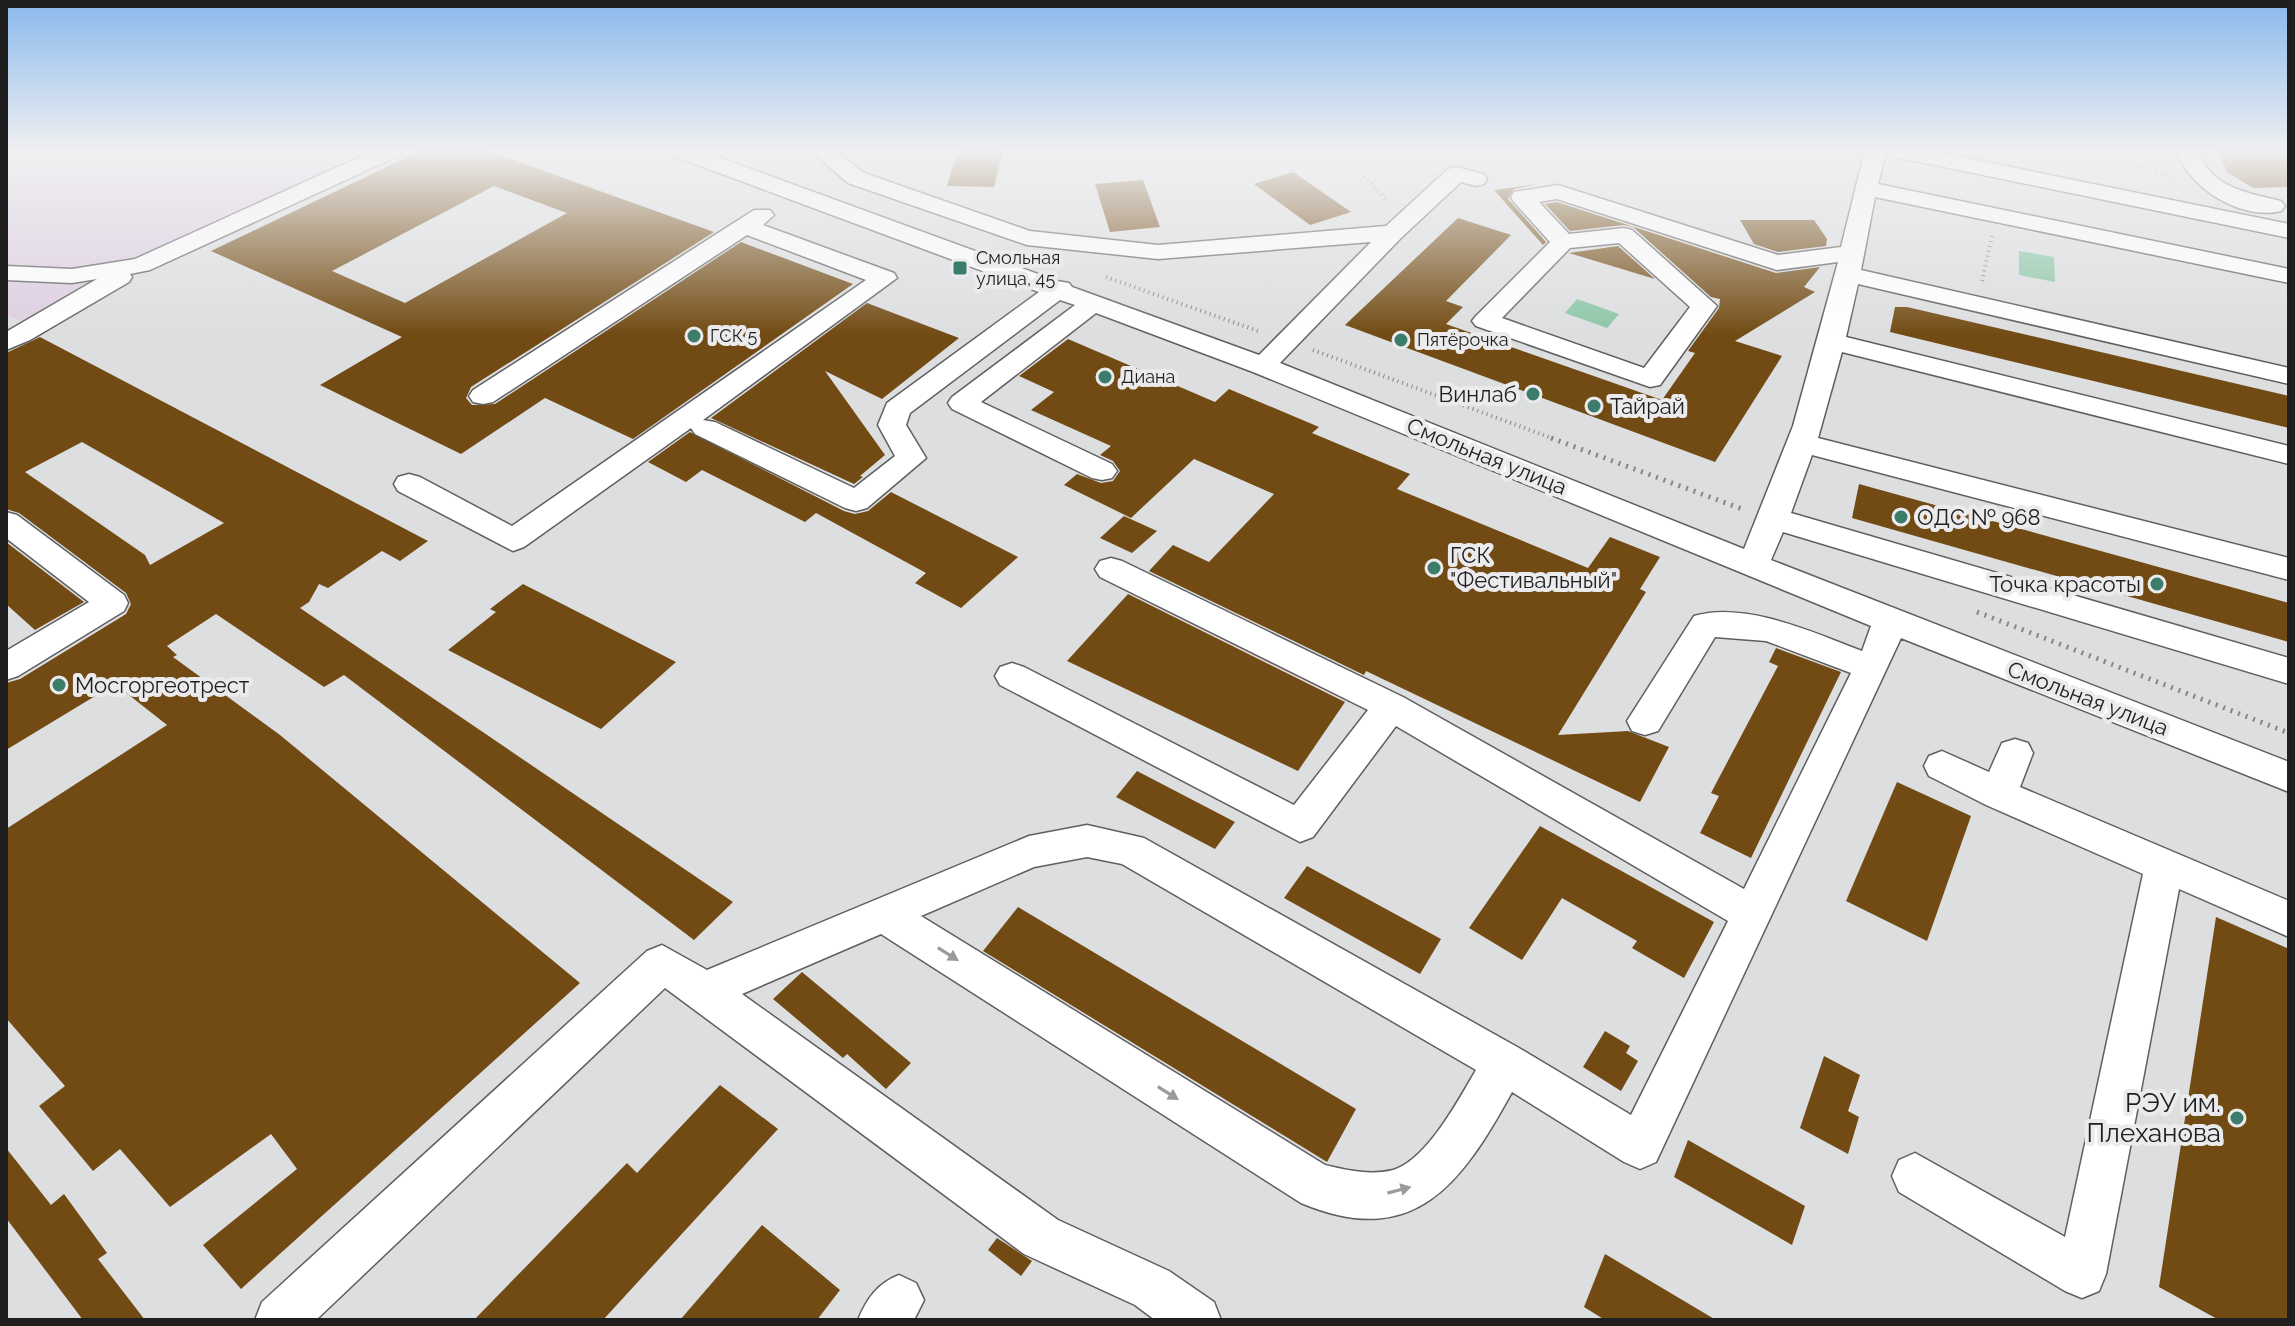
<svg xmlns="http://www.w3.org/2000/svg" width="2295" height="1326" viewBox="0 0 2295 1326" font-family="Raleway,sans-serif">
<style>
.commercial{fill:#ddcee1}
.green{fill:#8bc6a6}
.building{fill:#724b14;fill-rule:evenodd}
.lines{fill:none;stroke-linecap:round;stroke-linejoin:round}
.minor-casing{stroke:#5f5f61;stroke-width:3}
.path-far1{stroke:#868688;stroke-width:4;stroke-dasharray:1 4;stroke-linecap:butt}
.path{stroke:#868688;stroke-width:5;stroke-dasharray:2 6;stroke-linecap:butt}
.minor{fill:#fff;fill-rule:evenodd}
.oneway{fill:#9a9a9b}
.poi-dot{fill:#3c7c6a;stroke:#ebebed;stroke-width:3}
.labels{text-anchor:middle;stroke-width:8;stroke-linejoin:round;paint-order:stroke}
.far-poi-label{font-size:18px;fill:#1f1f20;stroke:#ebebed;text-anchor:start}
.poi-label{font-size:22px;fill:#1f1f20;stroke:#ebebed;text-anchor:start}
.street-label{font-size:22px;fill:#1f1f20;stroke:#ebebed}
.near-poi-label{font-size:26px;fill:#1f1f20;stroke:#ebebed;text-anchor:end}
</style>
<rect width="100%" height="100%" fill="#dddee0"/>
<path class="commercial" d="M6,150H376L20,321L6,314Z"/>
<g class="green">
<path d="M2019,251L2054,257L2055,282L2019,275Z"/>
<path d="M1577,299L1619,314L1607,328L1565,313Z"/>
</g>
<g class="building">
<path d="M422,150H486L714,232L471,387L466,398L472,405L495,404L741,242L853,284L633,439L545,398L461,454L320,385L402,337L211,251ZM494,186L567,213L405,303L332,271Z"/>
<path d="M958,150H1003L994,187L947,186Z"/>
<path d="M2218,150H2289V187L2253,188L2227,172Z"/>
<path d="M1293,172L1351,212L1310,225L1254,184Z"/>
<path d="M1143,180L1160,227L1110,232L1095,184Z"/>
<path d="M1539,184L1514,189L1508,199L1546,242L1543,245L1494,190Z"/>
<path d="M1557,202L1776,273L1820,267L1804,287L1815,292L1735,341L1782,356L1715,462L1345,325L1458,218L1511,235L1446,301L1463,307L1446,324L1662,400L1695,353L1688,351L1719,308L1720,299L1711,297L1633,227L1624,225L1570,231L1545,204Z"/>
<path d="M1740,220H1814L1827,239L1826,246L1778,252L1754,244Z"/>
<path d="M1618,246L1655,279L1569,253Z"/>
<path d="M867,303L959,338L882,399L825,371L885,455L860,476L863,477L854,484L711,418Z"/>
<path d="M1895,307H1907L2289,396V428L1890,332Z"/>
<path d="M40,337L428,541L400,561L382,551L328,588L319,584L309,602L300,608L733,902L694,940L344,675L324,687L216,614L167,646L177,655L173,657L280,735L580,983L241,1289L203,1245L297,1169L271,1134L170,1207L120,1149L93,1171L39,1106L65,1086L6,1018V829L167,725L115,684L6,750V683L20,679L126,614L131,604L126,593L19,513L6,509V353ZM82,442L224,523L150,565L145,555L25,472Z"/>
<path d="M1068,339L1215,402L1229,389L1319,427L1312,433L1410,474L1397,489L1588,568L1610,537L1660,557L1640,589L1646,592L1558,735L1628,731L1669,747L1640,802L1366,671L1364,675L1149,571L1173,545L1209,562L1274,494L1194,459L1131,518L1064,485L1077,474L1101,483L1113,481L1120,471L1113,461L1100,455L1111,446L1031,410L1054,392L1019,376Z"/>
<path d="M690,432L844,511L855,514L868,511L891,492L1018,557L961,608L915,583L926,573L816,513L805,522L702,470L686,482L648,462Z"/>
<path d="M1859,484L2289,603V642L1852,518Z"/>
<path d="M1124,516L1157,531L1132,553L1100,538Z"/>
<path d="M6,542L84,602L35,630L6,604Z"/>
<path d="M523,584L676,662L601,729L448,650L496,612L490,609Z"/>
<path d="M1128,594L1345,702L1298,771L1067,661Z"/>
<path d="M1776,648L1841,672L1751,858L1700,833L1719,796L1711,793L1778,666L1769,662Z"/>
<path d="M1137,771L1235,822L1215,849L1116,797Z"/>
<path d="M1897,782L1971,816L1927,941L1846,901Z"/>
<path d="M1540,826L1714,922L1684,978L1632,948L1637,941L1562,898L1522,960L1469,928Z"/>
<path d="M1307,866L1441,939L1420,974L1284,898Z"/>
<path d="M1018,907L1356,1109L1327,1162L983,951Z"/>
<path d="M2216,917L2289,949V1320H2219L2159,1287Z"/>
<path d="M802,972L911,1063L886,1089L847,1054L843,1058L773,999Z"/>
<path d="M1605,1031L1630,1046L1626,1053L1638,1061L1621,1091L1583,1067Z"/>
<path d="M1824,1056L1860,1075L1848,1111L1859,1117L1848,1154L1800,1128Z"/>
<path d="M720,1085L778,1129L603,1320H474L627,1163L637,1173Z"/>
<path d="M1688,1140L1805,1206L1792,1245L1674,1177Z"/>
<path d="M6,1148L51,1205L64,1194L107,1253L98,1259L145,1320H83L6,1218Z"/>
<path d="M762,1225L840,1290L817,1320H680Z"/>
<path d="M997,1238L1032,1261L1021,1276L988,1250Z"/>
<path d="M1605,1254L1716,1320H1605L1584,1307Z"/>
</g>
<g class="lines">
<g class="minor-casing">
<g id="minor">
<path d="M375,150H403L400,155L150,270L130,274L132,277L129,282L30,340L6,350V332L97,279L72,283L6,280V266L72,269L135,259Z"/>
<path d="M668,150H699L1057,281L1069,283L1072,287L1259,355L1371,242L1158,259L1027,245L848,183L810,150H834L864,173L1030,231L1158,245L1386,226L1448,169L1456,167L1484,174L1487,179L1484,184L1476,186L1461,182L1401,238L1280,363L1744,549L1793,426L1838,262L1777,270L1557,199L1539,202L1569,234L1624,228L1632,230L1717,306L1660,385L1650,387L1476,326L1472,321L1476,316L1550,242L1514,202L1511,197L1514,192L1558,185L1778,255L1841,247L1865,150H1927L2289,224V238L1896,157L1886,152L1878,184L2289,269V283L1875,197L1861,270L2289,368V384L1858,284L1846,337L2289,446V464L1842,352L1818,438L2289,558V580L1812,455L1791,513L2289,658V684L1783,532L1771,560L2289,762V792L1901,638L1656,1162L1640,1169L1624,1162L1512,1092C1462,1183 1415,1251 1301,1203L881,934L742,994L1058,1220L1169,1271L1214,1302L1221,1320H1155L1135,1305L1024,1254L665,988L316,1320H255L262,1302L647,951L662,945L707,970L1029,836L1087,825L1144,838L1519,1048L1631,1115L1728,921L1396,726L1313,837L1300,842L1000,685L995,676L1000,667L1012,663L1024,667L1294,805L1368,710L1100,577L1095,569L1100,561L1111,558L1122,561L1403,697L1744,889L1851,673L1766,641L1715,637L1658,731L1645,735L1632,731L1627,721L1694,616C1745,601 1815,633 1862,651L1871,626L1253,372L1096,313L981,402L1112,464L1117,471L1112,478L1102,480L1092,478L952,409L948,403L952,397L1075,305L1060,300L910,413L906,425L926,458L867,508L856,511L845,508L695,434L691,428L524,547L513,551L398,491L394,484L398,477L409,474L420,477L512,526L866,280L747,235L493,402L483,404L473,402L469,396L473,390L754,210H770L774,215L763,225L894,273L897,278L703,420L715,422L854,488L895,456L878,425L887,403L1039,292L671,155ZM1619,243L1690,307L1644,368L1502,318L1570,248ZM1087,857L1122,864L1476,1070C1459,1099 1427,1160 1393,1170C1370,1176 1347,1170 1325,1165L921,916L1034,867Z"/>
<path d="M2176,150H2198C2211,188 2247,193 2281,201L2285,206L2281,211C2242,221 2188,188 2176,150Z"/>
<path d="M6,512L17,515L124,595L128,603L124,611L18,676L6,680V651L89,602L6,538Z"/>
<path d="M2015,739L2028,743L2033,753L2020,787L2289,901V937L2179,889L2106,1274L2099,1291L2082,1298L2065,1291L1899,1192L1892,1176L1899,1160L1915,1153L2065,1237L2143,874L1986,805L1929,776L1924,766L1929,756L1942,751L1989,772L2002,743Z"/>
<path d="M899,1275L916,1283L924,1300L914,1320H858C867,1298 877,1284 899,1275Z"/>
</g>
</g>
<g class="path-far1">
<path d="M1329,150L1341,153L1388,201"/>
<path d="M2084,150L2171,176"/>
<path d="M899,165L910,161V150"/>
<path d="M1106,277L1258,331"/>
<path d="M1982,281L1992,236"/>
<path d="M1313,350L1557,440"/>
</g>
<g class="path">
<path d="M1551,438L1742,509"/>
<path d="M1977,612L2289,733"/>
</g>
<use href="#minor" class="minor"/>
</g>
<defs><path id="oneway-solid" d="M-6-.8H1V-3.2L6.5 0L1 3.2V.8H-6Z" transform="scale(2)"/></defs>
<g class="oneway">
<use href="#oneway-solid" transform="translate(948 954) rotate(32)"/>
<use href="#oneway-solid" transform="translate(1168 1093) rotate(32)"/>
<use href="#oneway-solid" transform="translate(1399 1190) rotate(-15)"/>
</g>
<linearGradient id="sky" x2="0" y2="1"><stop stop-color="#89b8ec"/><stop offset="0.45" stop-color="#f0f0f1"/><stop offset="1" stop-color="#f0f0f1" stop-opacity="0"/></linearGradient>
<rect width="2295" height="335" fill="url(#sky)"/>
<g class="poi-dot">
<rect x="952" y="260" width="16" height="16" rx="4"/>
<circle cx="694" cy="336" r="8"/>
<circle cx="1401" cy="340" r="8"/>
<circle cx="1105" cy="377" r="8"/>
<circle cx="1533" cy="394" r="8"/>
<circle cx="1594" cy="406" r="8"/>
<circle cx="1901" cy="517" r="8"/>
<circle cx="1434" cy="568" r="8"/>
<circle cx="2157" cy="584" r="8"/>
<circle cx="59" cy="685" r="8"/>
<circle cx="2237" cy="1118" r="8"/>
</g>
<g class="labels">
<g class="far-poi-label">
<text x="976" y="264">Смольная<tspan x="976" dy="21">улица, 45</tspan></text>
<text x="710" y="342">ГСК 5</text>
<text x="1417" y="346">Пятёрочка</text>
<text x="1121" y="383">Диана</text>
</g>
<g class="poi-label">
<text x="1517" y="402" text-anchor="end">Винлаб</text>
<text x="1610" y="414">Тайрай</text>
<text x="1917" y="525">ОДС № 968</text>
<text x="1450" y="563">ГСК<tspan x="1450" dy="25">"Фестивальный"</tspan></text>
<text x="2141" y="592" text-anchor="end">Точка красоты</text>
<text x="75" y="693">Мосгоргеотрест</text>
</g>
<g class="street-label">
<text transform="translate(1487 456) rotate(22)" y="8">Смольная улица</text>
<text transform="translate(2088 698) rotate(21)" y="8">Смольная улица</text>
</g>
<g class="near-poi-label">
<text x="2221" y="1112">РЭУ им.<tspan x="2221" dy="30">Плеханова</tspan></text>
</g>
</g>
<rect width="2295" height="1326" fill="none" stroke="#1f1f20" stroke-width="16"/>
</svg>
